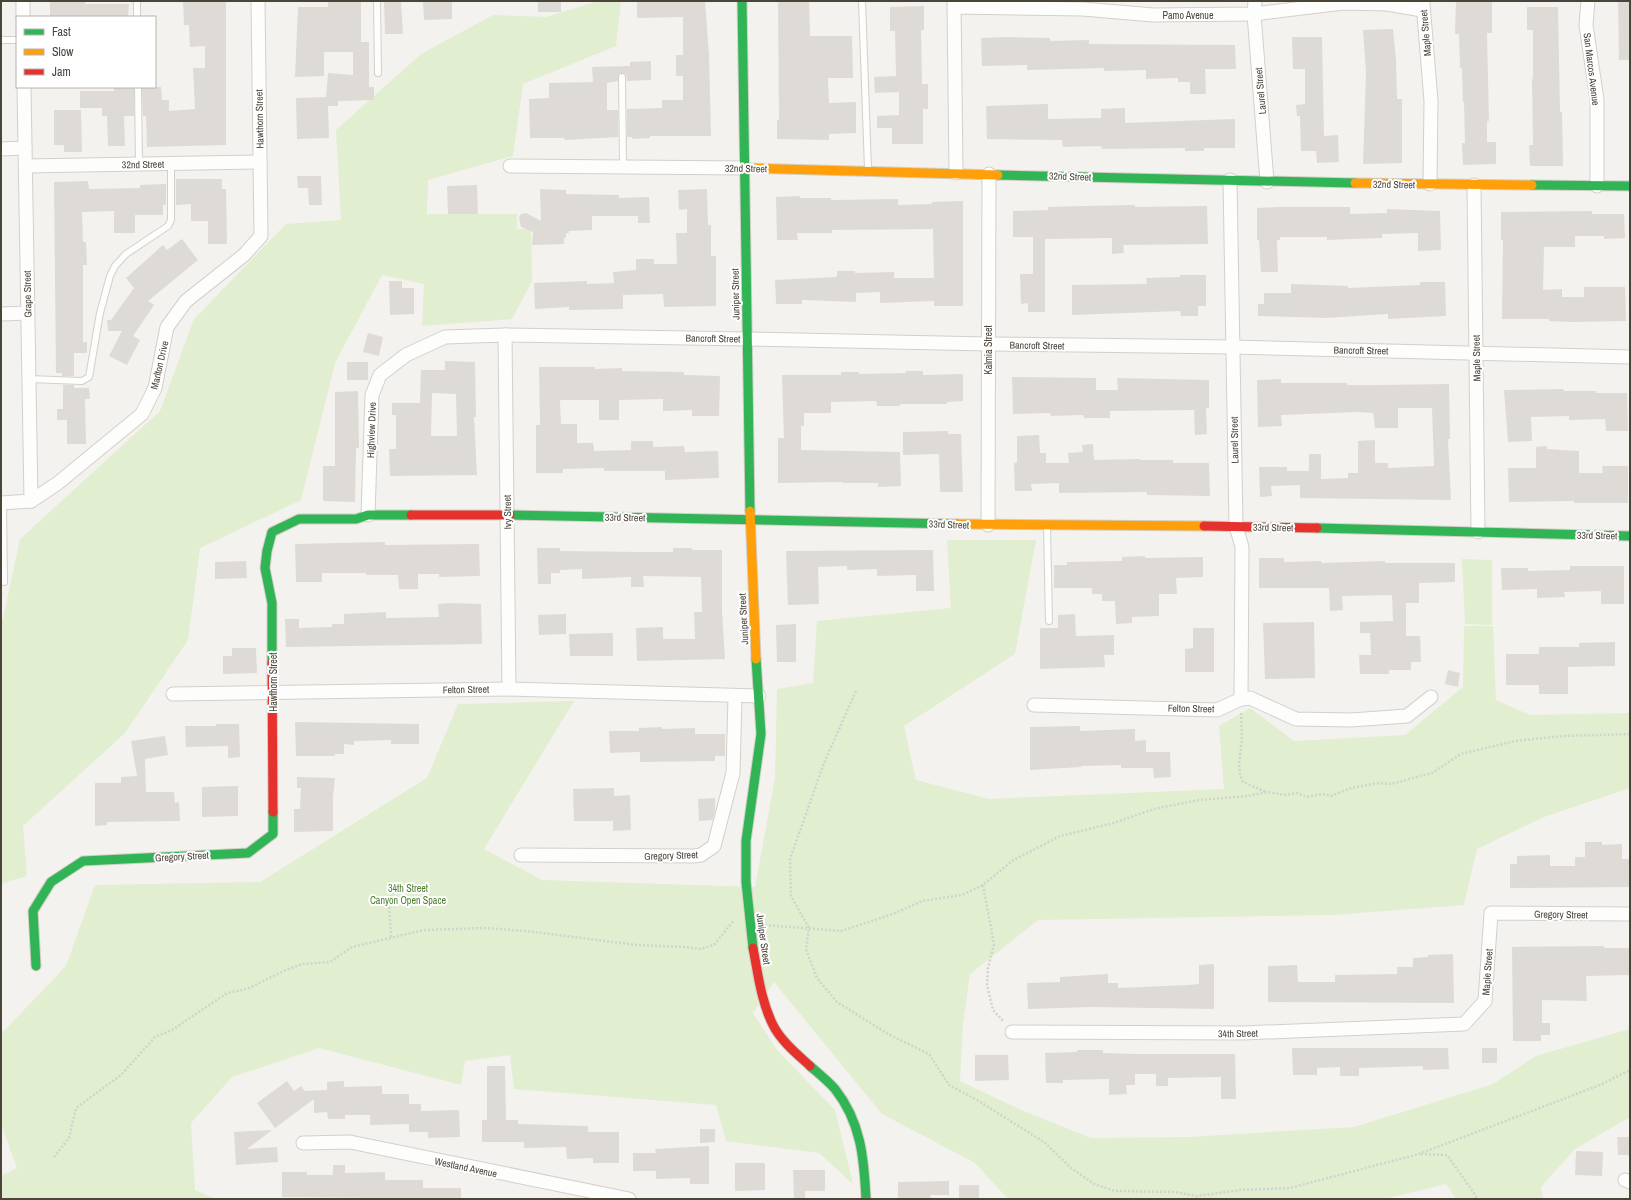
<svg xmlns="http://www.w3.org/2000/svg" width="1631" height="1200" viewBox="0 0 1631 1200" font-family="'Archivo Narrow',sans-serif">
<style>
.green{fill:#e1eecf}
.building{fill:#dedbd6;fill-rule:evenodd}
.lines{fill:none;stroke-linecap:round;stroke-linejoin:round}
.lane-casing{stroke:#d2d0cb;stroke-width:8}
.street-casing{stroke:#d2d0cb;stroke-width:15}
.fast-casing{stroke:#d3cfc5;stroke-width:11}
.slow-casing{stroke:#d3cfc5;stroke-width:11}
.jam-casing{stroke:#d3cfc5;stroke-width:11}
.path{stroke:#d3d2cc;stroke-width:2.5;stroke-dasharray:2 2;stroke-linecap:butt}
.lane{stroke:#fdfdfc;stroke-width:6}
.street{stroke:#fdfdfc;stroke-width:13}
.fast{stroke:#30b455;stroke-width:9}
.slow{stroke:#ff9f0a;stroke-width:9}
.jam{stroke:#e5322d;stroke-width:9}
.labels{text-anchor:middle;stroke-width:4;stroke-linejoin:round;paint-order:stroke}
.street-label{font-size:10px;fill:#4b4439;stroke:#fff}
.park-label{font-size:10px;fill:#4a7f2a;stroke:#fff}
</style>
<rect width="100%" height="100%" fill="#f4f2ee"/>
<g class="green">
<path d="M599,1H621L616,46L523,84L513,156L428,180L427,214H517V229H531L532,281L512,319L422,326L424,284L382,275L335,363L301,500L200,548L188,640L125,733L23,826L27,876L1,884V621L3,619L20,539L160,411L194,319L286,224L341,220L336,130L421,54L493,15L546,17Z"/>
<path d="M947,540H1036L1015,654L904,726L916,780L989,799L1224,789L1219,726L1250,708L1294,741L1405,735L1463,687L1464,626H1493L1496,700L1530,715L1630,713V788L1544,817L1477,849L1464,905L1333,915L1038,920L970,974L963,1023L960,1081L1019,1109L1091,1138L1189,1137L1354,1127L1493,1084L1536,1056L1630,1029V1117L1575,1149L1541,1187L1543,1199H1456L1446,1184L1384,1199H1008L975,1163L882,1114L774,982L753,1013L777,1050L835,1110L853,1184L819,1153L726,1141L716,1105L514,1089L510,1055L465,1061L461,1085L319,1048L232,1077L191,1123L195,1190L215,1199H1V1176L17,1168L1,1124V1034L66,966L95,885L260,882L427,778L458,704L574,701L484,849L542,880L755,887L775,778L777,689L813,683L817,621L951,608Z"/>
<path d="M1462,559L1492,560V625L1465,624Z"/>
</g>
<g class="building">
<path d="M50,1H85V4H129L128,17H50Z"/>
<path d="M183,1H226V145L147,147L146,116H143L142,87H161L162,100H169V111L195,109L193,68H205V46L190,47L189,25H184Z"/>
<path d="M328,1H361V42H369V87H374V100L338,101V106H328L329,138L297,139L296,98L326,97L328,73L353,75V52H324V76L295,77L298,7H328Z"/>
<path d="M384,1H401L403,34H385Z"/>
<path d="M423,1H452V19L424,20Z"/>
<rect x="538" y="1" width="23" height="11"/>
<path d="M637,1H705L709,54L711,136H650V138L632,139V137H627V109L662,108V100H683V76H676V55H683V17L637,18Z"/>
<path d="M778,1H809L810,36H852L853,78H828L829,103L856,102V133L829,134V140L777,139V120H779Z"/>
<path d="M1456,1H1492V33H1487L1489,121H1487V142H1496V164L1463,165L1462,143H1465L1464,102H1463L1462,68H1460L1459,34H1455Z"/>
<path d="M1618,1H1630V60H1619Z"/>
<path d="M924,6V30H921L922,84H928V109H923V144H892V128H877V116L899,115V92L875,93L874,77L896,76L895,31H890V7Z"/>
<path d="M1527,7H1558L1560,112H1562L1563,166H1530L1529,145H1533L1532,79H1533V30H1527Z"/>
<path d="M1393,29L1396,60L1397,99H1402V163L1363,164L1366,72L1363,30Z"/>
<path d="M1009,37L1050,38V41L1089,40V44L1235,45L1236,69H1205L1206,94H1190V82H1178V78L1146,79V70L1104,71V68L1027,70V65L982,66L981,38Z"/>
<path d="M1292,37H1322L1324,136L1338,135L1339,162L1317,163L1316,151H1301L1300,116H1297L1296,105L1305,104V69H1293Z"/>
<path d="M651,61V80L627,81L626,74L622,73L618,75V81L607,83V110H618V137L565,140L564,138H530L529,99L549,98V83L593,82L592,67L630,66V62Z"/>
<path d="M114,87H134V116H124L125,146H108L107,116H102V108H80V91H114Z"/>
<path d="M1048,104V119L1101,118V109L1125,108V123L1235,119V148H1204V151H1185V148L1102,149L1101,146L1063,147L1062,140L987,139L986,106Z"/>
<path d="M54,110H81L82,152H64V145H54Z"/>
<path d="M297,176H321L322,205H309L308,188H298Z"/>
<path d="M176,179H222V189H226L227,244H208V221H191V204L176,205Z"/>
<path d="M88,181L89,189L140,188V185L166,184V205H163V215H135V233H114V211L82,212L83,242H86L87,265H83V342H87V353H74V376H62V373H56L54,182Z"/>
<path d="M477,185L478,214H448L447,186Z"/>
<path d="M540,189L566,190V194L619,195V198L649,197L650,223H638V216H592V230L569,231V233H566V238H564V244L532,245L533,232L521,227L519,218L521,214L526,213L541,221Z"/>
<path d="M707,189L708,225H711V256H716V306L664,307L663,294L623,295V309L569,310V307L535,309L534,283L587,281V284L614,283L613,272L636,270V259H654V264H677L676,233H687V209L679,210L678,190Z"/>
<path d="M800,196V198H831V200L898,199V205L932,204V202L963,201V306H934V301L880,303V292L856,293V302L802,300V304H776L775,280L837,277V271H855V273L894,272V278H934L933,229L832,230V233H797L798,240H777L776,197Z"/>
<path d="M1135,205V207L1207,206L1208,244L1123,245L1124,253L1112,254V238L1045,239V312H1028V303L1021,304L1020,274H1033V237H1013V211L1048,210V207L1084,206Z"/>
<path d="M1279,207H1350V214L1387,213V209L1440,211L1441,250L1418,251V233L1382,234V238L1351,239L1327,240V237H1280V240H1277L1278,272H1261L1259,240H1257V208Z"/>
<path d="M1592,211V214H1624L1625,238L1604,239V236H1575V247H1544L1543,290L1562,289V297H1584V287H1625L1626,321L1571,322L1549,321V319H1502L1503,240H1501V212Z"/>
<path d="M182,239L198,260L148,301L154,305L133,336L140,340L127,365L109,356L122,331H108L107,320H111L134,288L126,278L163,245L167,250Z"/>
<path d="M1180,275H1206V306H1198V316H1181L1180,311L1072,315V285L1147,284L1146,278L1180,277Z"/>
<path d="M389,281H402V288H414V314L390,315Z"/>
<path d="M1420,282H1445L1446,316L1388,319V314L1325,318L1258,316V304H1264V293H1291V284L1348,286V288L1420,285Z"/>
<path d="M368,333L383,337L379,356L363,352Z"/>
<path d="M445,361L475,362L476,417H474L477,475L390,476L389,449H396V415H392V403H420L421,370H445ZM432,393L456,394L457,436H431Z"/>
<rect x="347" y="362" width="21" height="18"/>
<path d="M539,367H595V369L622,368V371L684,372V375L720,376L719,416H692V410L663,411V399L619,400V420H599V400H560L561,424H577V443H593L594,451L631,450V441H653V447L684,446L685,452L718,451L719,478L665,480V471H604V468L563,469V473H536V425H540Z"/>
<path d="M906,371H923V375L963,374V401L947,402V404H900V406H877L876,401L831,402V413H804V426H801V450L900,452L901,486L878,487V483H843V482L778,483V438H784L782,375H841V372H859V374L906,373Z"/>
<path d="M1012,377L1096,378V390H1118L1117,378L1209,380V408H1206L1207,434L1195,435L1194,410L1110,411V418H1084L1083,415L1051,416L1050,413L1013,414Z"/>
<path d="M1281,379V383H1347V385H1379L1449,384L1450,439H1448L1451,500L1300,498V485L1271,486L1272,496L1260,497L1259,467H1287V471H1309V454H1321V479L1348,478V473H1358V441L1375,440V463H1388V468L1434,466L1432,408H1398V428H1375L1373,413L1357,412L1281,415L1282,426L1258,427L1257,380Z"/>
<path d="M63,385H74V388H89L90,399H85L86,444H67V420H57V409H63Z"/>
<path d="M1563,389L1564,391H1596V393H1627L1628,431H1606L1605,419L1569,420V416L1531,417L1532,441L1508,442L1504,390Z"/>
<path d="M358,391L359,448H356L355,502L323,501V466H335V392Z"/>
<path d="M948,431V434H961L963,492H940L939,454L903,455V432Z"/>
<path d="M1039,435L1040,453H1046V463H1069L1068,453L1083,452L1082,445L1093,444L1094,460L1140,459V460H1173V463H1209L1210,496L1147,495V492L1059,493V483L1031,484L1032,491H1015L1014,463L1017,462V436Z"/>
<path d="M1547,446V449L1579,451V473H1603L1602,466H1628V503H1574V501L1509,502L1508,468H1536V447Z"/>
<path d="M385,542V545L479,544L480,576L439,577V574H418V589H399L398,575H366V573H322V582H296L295,544Z"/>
<path d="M537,548H560V551L643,552H673V548H692V550H722V612L725,659L637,661L636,628L663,627V639H695L694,612H702L701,577L643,576L644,587H631V577L582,579V569L560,570V573H551V584H538Z"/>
<path d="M933,550L934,591H916V575L877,576V569L847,570V566L818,567L819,604L788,605L786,551Z"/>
<path d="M1145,556V558L1203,557V577L1176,578L1177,594H1159V616L1132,617V623L1116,624L1115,601H1102V594H1092V588H1054V565H1067V562L1122,561V557Z"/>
<path d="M1259,558H1284V562L1321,561L1322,563L1385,561V563H1455V582L1419,583V603H1406V636H1420L1421,662H1411V670H1389V674H1360L1359,655H1371L1370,633H1360V622L1393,621L1392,595L1342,596L1343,610L1330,611L1329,588H1259Z"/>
<path d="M246,561L247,578L215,579V562Z"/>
<path d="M1570,566H1624V604H1601V591L1564,592L1565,597L1537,598V589L1502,590L1501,568H1528V571L1570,570Z"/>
<path d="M450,603L481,604L482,644L286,647L285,619H299V628L332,627V624H344V614L386,612V618L439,617L438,604Z"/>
<path d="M566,614V634L539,635L538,615Z"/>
<path d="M1075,614L1076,636L1114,635V655H1104L1105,667L1040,669V628H1058V615Z"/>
<path d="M1314,622L1315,678L1265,679L1263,623Z"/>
<path d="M796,624V662H777L776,625Z"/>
<path d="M1193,628H1214V672H1185V649L1193,648Z"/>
<path d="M613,633V656H570L569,634Z"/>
<path d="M1615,642V666L1568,667V694H1539V685H1506V654H1539V647H1579V643Z"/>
<path d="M232,648H256L257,673L223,674V656H232Z"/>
<path d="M1448,670L1460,673L1458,687L1445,684Z"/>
<path d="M295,722L419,724V744H391V740L354,741V745L344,744V754H335V756H296Z"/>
<path d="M216,724H239L240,757L228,758V746L186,747L185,726H216Z"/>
<path d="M1080,726V731L1135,729V741L1146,740V752H1170L1171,777L1154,778L1153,768H1121V765L1081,766V767L1030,770V727Z"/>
<path d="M662,727V729L695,728V734H725V756H715V761L640,762V752L610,753L609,731H639V728Z"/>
<path d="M165,736L168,755L145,759L146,792H174L175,803L179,802L180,821L107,822V825L95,826V783H121V777L137,776L131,741Z"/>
<path d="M297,777L335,778L333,797V831L294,832V809H300L301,788H297Z"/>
<path d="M238,786V816L202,817V787Z"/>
<path d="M614,788V796L630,795L631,830L613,831V821H574L573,789Z"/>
<path d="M715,798V810L713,820L699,821L698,799Z"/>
<path d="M1585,842H1602V845L1622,844V859H1630V887L1510,888V864H1517V856L1550,855V866H1575V857H1585Z"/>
<path d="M1604,946V948H1630V975L1586,976L1587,1001L1542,1000V1023H1550V1035H1541V1041H1513L1512,947Z"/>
<path d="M1453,954L1454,1003L1268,1002V966L1297,965L1298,982H1335V975L1397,974V967H1413V958L1428,957V955Z"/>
<path d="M1214,964V1009L1092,1007L1028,1009L1027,983L1060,982V977L1108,974V983H1118V988L1188,985L1199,984V965Z"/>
<path d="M1292,1048H1448L1449,1069L1423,1070V1066L1359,1068V1076H1340V1067L1317,1068V1075H1293Z"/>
<rect x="1482" y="1048" width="15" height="15"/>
<path d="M1077,1050H1103V1053L1135,1054H1235L1236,1099H1221V1077L1168,1078V1086H1156V1074H1135V1085H1126L1127,1094L1109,1095V1079L1063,1080V1083H1046L1045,1053L1077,1052Z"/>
<path d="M975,1055H1008L1009,1080L975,1081Z"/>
<path d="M487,1066H505L506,1120H518V1124L588,1126V1132H619V1163H593V1158L567,1159L566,1147L524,1148V1142H482V1120H487Z"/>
<path d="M287,1081L294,1091L301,1086L305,1091L327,1090V1082L344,1081V1087L382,1086V1094H409V1104H421V1111L459,1110L460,1137L428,1138V1132H409V1124L370,1125V1115H345V1119H328L327,1112L314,1113V1099L275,1128L257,1103Z"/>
<path d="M700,1129H715V1142L700,1143Z"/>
<path d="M272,1130L247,1149L277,1147L278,1162L236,1165L234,1132Z"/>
<path d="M1617,1137H1630V1155H1618Z"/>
<path d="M709,1146V1184H690V1178L656,1179V1171H633V1153H656L655,1149Z"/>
<path d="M1576,1151L1603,1152L1602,1176L1575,1175Z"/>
<path d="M735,1163H765V1190L735,1191Z"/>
<path d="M333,1165H345V1173L385,1172V1180H423V1188H461V1199L282,1197V1172H307V1175H333Z"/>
<path d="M793,1170H825V1191H805V1199H794Z"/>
<path d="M949,1181V1195H930L931,1199H898V1182Z"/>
<rect x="959" y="1185" width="20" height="14"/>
</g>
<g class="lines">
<g class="lane-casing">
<g id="lane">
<path d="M137,1V17"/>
<path d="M377,1L378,73"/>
<path d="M862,1L868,169"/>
<path d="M1,40H17"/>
<path d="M622,77L623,166"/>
<path d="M138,87L139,165"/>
<path d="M29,379L82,381L89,377L100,313L110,276L115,266L126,254L168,226L171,220V164"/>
<path d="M3,503L4,582"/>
<path d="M1047,527L1049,621"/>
</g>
</g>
<g class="street-casing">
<g id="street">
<path d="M23,1V17"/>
<path d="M954,1L956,173"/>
<path d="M1255,1L1254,14L1267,182"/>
<path d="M1588,1L1586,25L1597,100V186"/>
<path d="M1423,3L1431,101L1430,184"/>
<path d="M954,7L1083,9L1153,15L1254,14L1343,3L1387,4L1422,10"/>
<path d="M24,87L31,501"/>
<path d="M1,149L25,148"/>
<path d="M26,166L260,162"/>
<path d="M510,166L745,168"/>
<path d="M1230,180L1236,526L1242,547L1241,699"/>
<path d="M1474,185L1478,532"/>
<path d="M1,314L28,313"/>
<path d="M505,335L509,689"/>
<path d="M31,501L58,483L142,414L155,388L167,327L186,301L244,255L261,236L258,1"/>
<path d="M1,503L31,501"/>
<path d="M368,515L372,395L380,375L406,355L445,337L505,335L747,339L988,344L1233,347L1630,357"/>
<path d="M988,525L989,174"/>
<path d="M173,694L509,689L759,696"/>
<path d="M1034,705L1217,710L1241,699L1250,698L1296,719L1351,720L1407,716L1431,697"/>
<path d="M521,855L694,856L701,855L714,846L733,773L735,696"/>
<path d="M1012,1032L1244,1033L1464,1024L1485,1001L1491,913L1630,914"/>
<path d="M303,1143L350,1142L629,1199"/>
<path d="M1625,1180L1630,1182"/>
</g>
</g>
<g class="fast-casing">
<g id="fast">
<path d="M742,1L750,511"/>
<path d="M998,175L1355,183"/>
<path d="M1532,185L1630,186"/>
<path d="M510,515L957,524"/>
<path d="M1317,528L1630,536"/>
<path d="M272,663V603L265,568L267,551L272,532L299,519H356L368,515H411"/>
<path d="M753,948L746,882V841L761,734L756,659"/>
<path d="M36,966L33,911L51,882L83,861L248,853L273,834V812"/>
<path d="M810,1066C818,1073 828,1081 835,1089C861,1122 864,1158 866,1199"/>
</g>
</g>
<g class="slow-casing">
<g id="slow">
<path d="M745,168L998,175"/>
<path d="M1355,183L1532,185"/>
<path d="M750,511L756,659"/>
<path d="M957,524L1204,526"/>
</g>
</g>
<g class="jam-casing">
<g id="jam">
<path d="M411,515H510"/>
<path d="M1204,526L1317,528"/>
<path d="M272,663L273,812"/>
<path d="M753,948C758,974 761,1001 773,1025C781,1041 797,1054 810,1066"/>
</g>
</g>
<g class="path">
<path d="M856,691L824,763L790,859L791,896L809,928L806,949L817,978L837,1002L888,1034L929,1054L949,1085L977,1100L1044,1142L1071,1168L1094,1184L1115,1191L1175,1192L1197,1196L1240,1190L1290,1188L1419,1154L1600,1085L1630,1070"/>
<path d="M1241,713L1242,740L1239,764L1240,775L1243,782L1266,792"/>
<path d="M983,885L994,944L988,968L987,985L993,1010L1004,1022"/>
<path d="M765,925L841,931L893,914L922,901L962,895L983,885L1012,861L1060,836L1114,823L1154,809L1199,800L1248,796L1267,792L1285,795L1297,793L1307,797L1322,794L1331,796L1351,788L1379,783L1391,784L1432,773L1461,754L1515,741L1563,736L1630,734"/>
<path d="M391,937L389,903L397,883"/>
<path d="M1421,1154L1447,1155L1478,1199"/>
<path d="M54,1157L69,1138L76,1108L121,1075L155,1037L172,1030L227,993L247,989L286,970L302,964L330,962L352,947L424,930L485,928L526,931L636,945L686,947L700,949L714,945L734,920"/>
</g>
<use href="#lane" class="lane"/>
<use href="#street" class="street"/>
<use href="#fast" class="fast"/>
<use href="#slow" class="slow"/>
<use href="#jam" class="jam"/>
</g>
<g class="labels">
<g class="street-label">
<text x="1188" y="19">Pamo Avenue</text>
<text transform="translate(1425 33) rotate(-95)" y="4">Maple Street</text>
<text transform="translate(1592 69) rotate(83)" y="4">San Marcos Avenue</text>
<text transform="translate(1260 91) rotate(-95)" y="4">Laurel Street</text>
<text transform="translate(259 119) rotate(-91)" y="4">Hawthorn Street</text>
<text transform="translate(143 164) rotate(-1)" y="4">32nd Street</text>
<text transform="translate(746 168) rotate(1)" y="4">32nd Street</text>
<text transform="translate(1070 176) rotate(2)" y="4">32nd Street</text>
<text transform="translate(1394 184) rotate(1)" y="4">32nd Street</text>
<text transform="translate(27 294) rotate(-91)" y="4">Grape Street</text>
<text transform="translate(735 294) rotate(-91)" y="4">Juniper Street</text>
<text transform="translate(713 338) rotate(1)" y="4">Bancroft Street</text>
<text transform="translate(1037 345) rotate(1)" y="4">Bancroft Street</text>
<text transform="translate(988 350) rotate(-90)" y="4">Kalmia Street</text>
<text transform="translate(1361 350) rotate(1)" y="4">Bancroft Street</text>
<text transform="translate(1476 358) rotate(-91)" y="4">Maple Street</text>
<text transform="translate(159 365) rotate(-77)" y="4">Marlton Drive</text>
<text transform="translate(371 430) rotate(-88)" y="4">Highview Drive</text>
<text transform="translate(1234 440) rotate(-91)" y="4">Laurel Street</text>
<text transform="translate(507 512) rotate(-91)" y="4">Ivy Street</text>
<text transform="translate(625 517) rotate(1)" y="4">33rd Street</text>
<text transform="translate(949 524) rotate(2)" y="4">33rd Street</text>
<text transform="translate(1273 527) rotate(1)" y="4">33rd Street</text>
<text transform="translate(1597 535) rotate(1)" y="4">33rd Street</text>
<text transform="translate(743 619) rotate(-93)" y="4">Juniper Street</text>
<text transform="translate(273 682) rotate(-90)" y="4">Hawthorn Street</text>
<text transform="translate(466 689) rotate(-1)" y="4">Felton Street</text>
<text transform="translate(1191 708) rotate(1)" y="4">Felton Street</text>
<text transform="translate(671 855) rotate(-2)" y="4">Gregory Street</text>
<text transform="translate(182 856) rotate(-3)" y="4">Gregory Street</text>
<text transform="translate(1561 914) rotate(1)" y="4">Gregory Street</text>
<text transform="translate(764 939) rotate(82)" y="4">Juniper Street</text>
<text transform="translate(1487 972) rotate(-86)" y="4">Maple Street</text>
<text transform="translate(1238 1033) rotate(-1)" y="4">34th Street</text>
<text transform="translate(466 1167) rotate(12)" y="4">Westland Avenue</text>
</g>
<g class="park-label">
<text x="408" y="892">34th Street<tspan x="408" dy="12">Canyon Open Space</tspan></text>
</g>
</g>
<rect width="1631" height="1200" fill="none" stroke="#4b4439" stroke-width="4"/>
<rect x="16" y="16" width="140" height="72" fill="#ffffff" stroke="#b7b4b0"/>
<rect x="24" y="29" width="20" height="6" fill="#30b455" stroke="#b7b4b0"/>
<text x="52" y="36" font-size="12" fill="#4b4439">Fast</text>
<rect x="24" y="49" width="20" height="6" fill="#ff9f0a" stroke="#b7b4b0"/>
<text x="52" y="56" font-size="12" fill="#4b4439">Slow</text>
<rect x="24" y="69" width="20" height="6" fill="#e5322d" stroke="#b7b4b0"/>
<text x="52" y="76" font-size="12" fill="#4b4439">Jam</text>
</svg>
